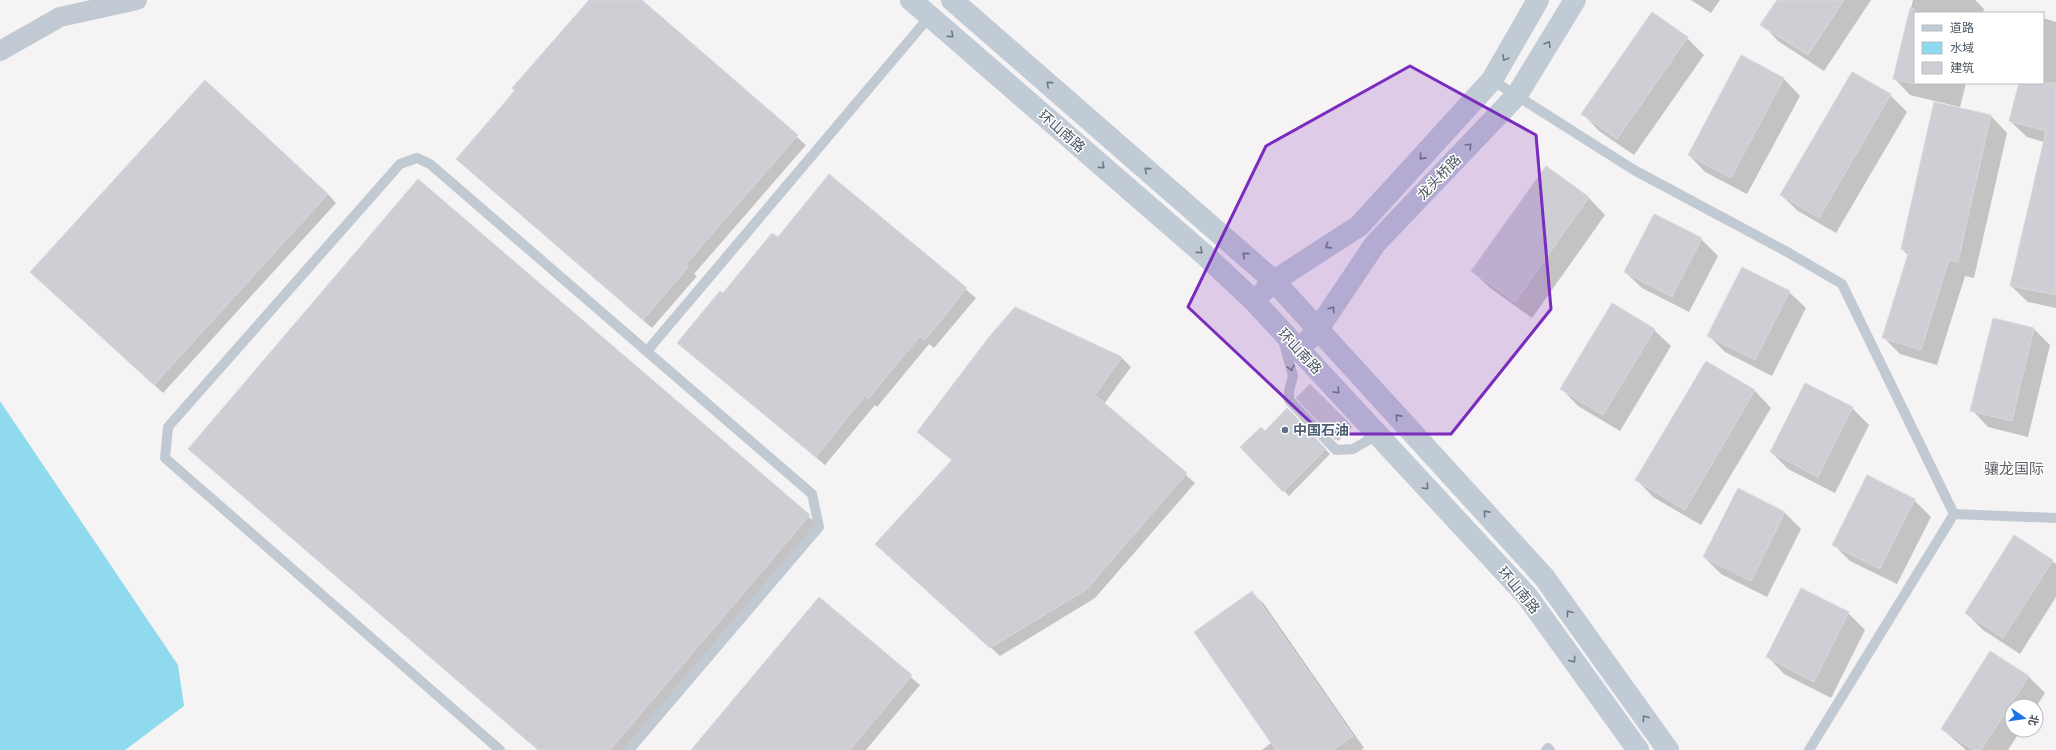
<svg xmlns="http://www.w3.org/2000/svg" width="2056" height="750" viewBox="0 0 2056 750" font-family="'Source Sans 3','Noto Sans SC',sans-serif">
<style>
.water{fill:#90daee}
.shadow{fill:#0003}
.building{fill:#cdcfd5;stroke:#d7d9de}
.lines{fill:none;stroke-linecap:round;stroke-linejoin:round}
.lane{stroke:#c1cad2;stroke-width:10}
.street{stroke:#c1cad2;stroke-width:20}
.secondary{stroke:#c1cbd6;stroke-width:22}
.oneway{stroke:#6e7984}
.oneway2{stroke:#6e7983}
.marked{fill:#7b2cbf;fill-opacity:0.2;stroke:#7b2cbf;stroke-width:3;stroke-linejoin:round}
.service-dot{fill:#5c6f8a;stroke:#fff;stroke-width:1.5}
.labels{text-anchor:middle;stroke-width:3;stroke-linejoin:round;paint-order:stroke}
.street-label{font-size:14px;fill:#4a5661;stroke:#fff}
.service-label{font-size:14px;font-weight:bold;fill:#4e5e75;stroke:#fff;text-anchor:start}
.neighbourhood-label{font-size:15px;fill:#5f6368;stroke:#fff}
</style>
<rect width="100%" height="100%" fill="#f5f3f3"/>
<path class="water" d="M0,401L178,665L184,706L125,750H0Z"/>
<g class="shadow">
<path d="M590,0H640L806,145L694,274L697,276L652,328L457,159Z"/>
<path d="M1691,0H1720L1711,13Z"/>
<path d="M1778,0H1871L1824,71L1778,41L1762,24Z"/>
<path d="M1913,0H1975L1984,9L1983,13H1915V83H1966L1960,107L1910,95L1894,78Z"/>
<path d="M2043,18L2056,22V308L2028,302L2011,286L2044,142L2027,137L2010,121L2020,83H2043Z"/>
<path d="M1687,38L1704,55L1634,155L1599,131L1583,114Z"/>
<path d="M1742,57L1784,79L1800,96L1747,194L1705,172L1689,155Z"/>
<path d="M1890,95L1907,112L1836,233L1798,211L1781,195Z"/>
<path d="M1991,116L2007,133L1974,278L1965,276L1937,365L1900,354L1883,337L1908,255L1902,249Z"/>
<path d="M1546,167L1589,198L1605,215L1532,318L1489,287L1472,271Z"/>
<path d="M829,176L976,298L934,348L929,344L877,407L875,405L825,465L688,352L723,295L778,238Z"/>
<path d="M419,180L818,525L626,750H538Z"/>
<path d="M328,194L336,203L163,393L41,281Z"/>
<path d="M1701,239L1718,256L1689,312L1642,288L1625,272Z"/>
<path d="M1789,292L1806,308L1772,376L1725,352L1709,336Z"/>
<path d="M1016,308L1122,358L1131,367L1104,404L1195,483L1095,598L1000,656L886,552L953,461L919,432Z"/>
<path d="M2034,329L2050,345L2028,437L1988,427L1972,410Z"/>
<path d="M1654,330L1671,346L1620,431L1578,406L1562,389Z"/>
<path d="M1707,362L1755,391L1771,408L1701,525L1653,497L1637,480Z"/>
<path d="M1310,386L1352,427L1338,441L1298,398Z"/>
<path d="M1852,408L1869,425L1835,493L1788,469L1771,452Z"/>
<path d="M1287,409L1330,454L1289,496L1242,447L1265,432Z"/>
<path d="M1738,489L1785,513L1801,529L1767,597L1721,574L1704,557Z"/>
<path d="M1914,500L1931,517L1897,584L1850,561L1833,544Z"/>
<path d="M2052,561L2056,564V597L2020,654L1983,630L1966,613Z"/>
<path d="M1252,593L1264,604L1364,748L1361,750H1262L1272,742Z"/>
<path d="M819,598L920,685L866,750H693Z"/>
<path d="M1848,613L1865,630L1831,698L1784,674L1768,657Z"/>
<path d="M2028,676L2045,693L2036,707L2012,706V730H2021L2008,750H1966L1942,729Z"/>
</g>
<g class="building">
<path d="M589,0H642L798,135L686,264L688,267L643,320L456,159L515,91L512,88Z"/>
<path d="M1777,0H1844L1808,55L1760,25Z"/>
<path d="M1910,8L1915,9V84L1893,79Z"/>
<path d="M1652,12L1688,37L1617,139L1581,114Z"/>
<path d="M1741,55L1784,78L1731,178L1688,155Z"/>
<path d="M1852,72L1891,94L1819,218L1780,195Z"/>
<path d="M205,80L328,194L154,385L30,272Z"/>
<path d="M2019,83H2056V295L2010,286L2046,131L2009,121Z"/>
<path d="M1934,102L1991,115L1958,262L1949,260L1921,350L1882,338L1909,251L1901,249Z"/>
<path d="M1546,166L1589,197L1515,302L1471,271Z"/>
<path d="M829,174L967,288L925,340L920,336L868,399L865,396L816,457L677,343L720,291L723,293L772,233L778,237Z"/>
<path d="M418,179L810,515L610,750H538L188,449Z"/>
<path d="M1654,214L1702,238L1672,297L1624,272Z"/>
<path d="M1742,267L1790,291L1755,360L1707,336Z"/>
<path d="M1612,303L1655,329L1603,415L1560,389Z"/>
<path d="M1015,307L1122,357L1095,395L1187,473L1087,589L990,648L875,544L952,460L917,432L989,337Z"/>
<path d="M1993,318L2034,328L2012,421L1970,411Z"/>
<path d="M1706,361L1755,390L1685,510L1635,480Z"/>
<path d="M1805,383L1853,407L1818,477L1770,452Z"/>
<path d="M1310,384L1350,424L1335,440L1296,398Z"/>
<path d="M1287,408L1326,449L1283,492L1240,447L1261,427L1265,431Z"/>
<path d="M1867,475L1915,499L1880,569L1832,545Z"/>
<path d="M1738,488L1785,512L1751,581L1703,557Z"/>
<path d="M2014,535L2053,560L2003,638L1965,613Z"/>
<path d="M1801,588L1849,612L1814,682L1766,657Z"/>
<path d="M1252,591L1353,736L1333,750H1276L1194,632Z"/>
<path d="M819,597L912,675L850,750H691Z"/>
<path d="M1990,651L2029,676L1981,750H1973L1941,729Z"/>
</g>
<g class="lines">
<g class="lane">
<path d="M1492,80L1634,170L1789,253L1842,284L1954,514L1809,750"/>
<path d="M1283,340L1293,376L1289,391V400L1336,450L1353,449L1377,435"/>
<path d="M647,351L930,16"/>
<path d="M1954,514L2056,518"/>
<path d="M500,750L165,458L168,427L400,164L417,158L430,164L812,494L819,527L629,750"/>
<path d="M1546,750L1548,748L1550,750"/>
</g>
<path class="street" d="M0,51L60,17L137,0"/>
<g class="secondary">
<path d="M911,0L1206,256L1254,301L1527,596L1638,750"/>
<path d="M952,0L1274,281L1544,577L1668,750"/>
<path d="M1265,290L1274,281L1359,226L1492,80L1538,0"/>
<path d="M1309,339L1318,329L1375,244L1517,95L1575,0"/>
</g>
</g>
<defs><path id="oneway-chevron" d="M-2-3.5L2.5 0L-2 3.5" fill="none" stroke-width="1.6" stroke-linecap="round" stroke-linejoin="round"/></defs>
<g class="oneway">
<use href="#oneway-chevron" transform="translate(951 35) rotate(41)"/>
<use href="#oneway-chevron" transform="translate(1548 44) rotate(-59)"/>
<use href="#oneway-chevron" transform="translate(1505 58) rotate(120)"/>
<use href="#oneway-chevron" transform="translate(1049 84) rotate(-139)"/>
<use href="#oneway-chevron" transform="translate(1469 146) rotate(-46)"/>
<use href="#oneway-chevron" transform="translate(1422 157) rotate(132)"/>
<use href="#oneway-chevron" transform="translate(1102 166) rotate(41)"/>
<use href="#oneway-chevron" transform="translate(1147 170) rotate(-139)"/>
<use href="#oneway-chevron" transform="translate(1328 246) rotate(147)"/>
<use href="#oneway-chevron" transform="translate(1200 251) rotate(41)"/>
<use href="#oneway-chevron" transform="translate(1245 255) rotate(-139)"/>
<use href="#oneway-chevron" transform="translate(1332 309) rotate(-56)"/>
<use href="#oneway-chevron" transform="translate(1337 391) rotate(47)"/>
<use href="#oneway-chevron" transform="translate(1398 417) rotate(-132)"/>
<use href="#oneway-chevron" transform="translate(1426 487) rotate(47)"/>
<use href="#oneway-chevron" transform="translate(1486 513) rotate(-132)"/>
<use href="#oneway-chevron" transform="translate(1569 613) rotate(-126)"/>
<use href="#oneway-chevron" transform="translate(1573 660) rotate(54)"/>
<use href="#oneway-chevron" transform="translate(1645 718) rotate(-126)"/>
</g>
<use class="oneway2" href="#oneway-chevron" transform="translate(1291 368) rotate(76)"/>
<path class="marked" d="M1410,66L1536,135L1551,309L1451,434H1323L1188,307L1266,146Z"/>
<circle class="service-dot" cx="1285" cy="430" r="4"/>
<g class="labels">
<g class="street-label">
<text transform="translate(1062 131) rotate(41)" y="5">环山南路</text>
<text transform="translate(1439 177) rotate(-46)" y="5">龙头桥路</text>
<text transform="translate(1300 351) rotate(47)" y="5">环山南路</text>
<text transform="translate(1519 590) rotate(50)" y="5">环山南路</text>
</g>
<g class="service-label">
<text x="1293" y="435">中国石油</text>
</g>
<g class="neighbourhood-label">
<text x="2014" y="474">骧龙国际</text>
</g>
</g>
<rect x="1914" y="12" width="130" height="72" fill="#ffffff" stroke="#b7bbc0"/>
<rect x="1922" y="25" width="20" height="6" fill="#c1cbd6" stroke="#b7bbc0"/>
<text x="1950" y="32" font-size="12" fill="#4a5661">道路</text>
<rect x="1922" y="42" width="20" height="12" fill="#90daee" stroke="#b7bbc0"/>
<text x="1950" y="52" font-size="12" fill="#4a5661">水域</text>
<rect x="1922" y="62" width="20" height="12" fill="#cdcfd5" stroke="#b7bbc0"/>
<text x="1950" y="72" font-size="12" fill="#4a5661">建筑</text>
<g transform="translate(2024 718) rotate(103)"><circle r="19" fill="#ffffff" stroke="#b7bbc0"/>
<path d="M0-3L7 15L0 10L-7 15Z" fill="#1a73e8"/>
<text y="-6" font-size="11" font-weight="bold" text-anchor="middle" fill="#4a5661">北</text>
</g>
</svg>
